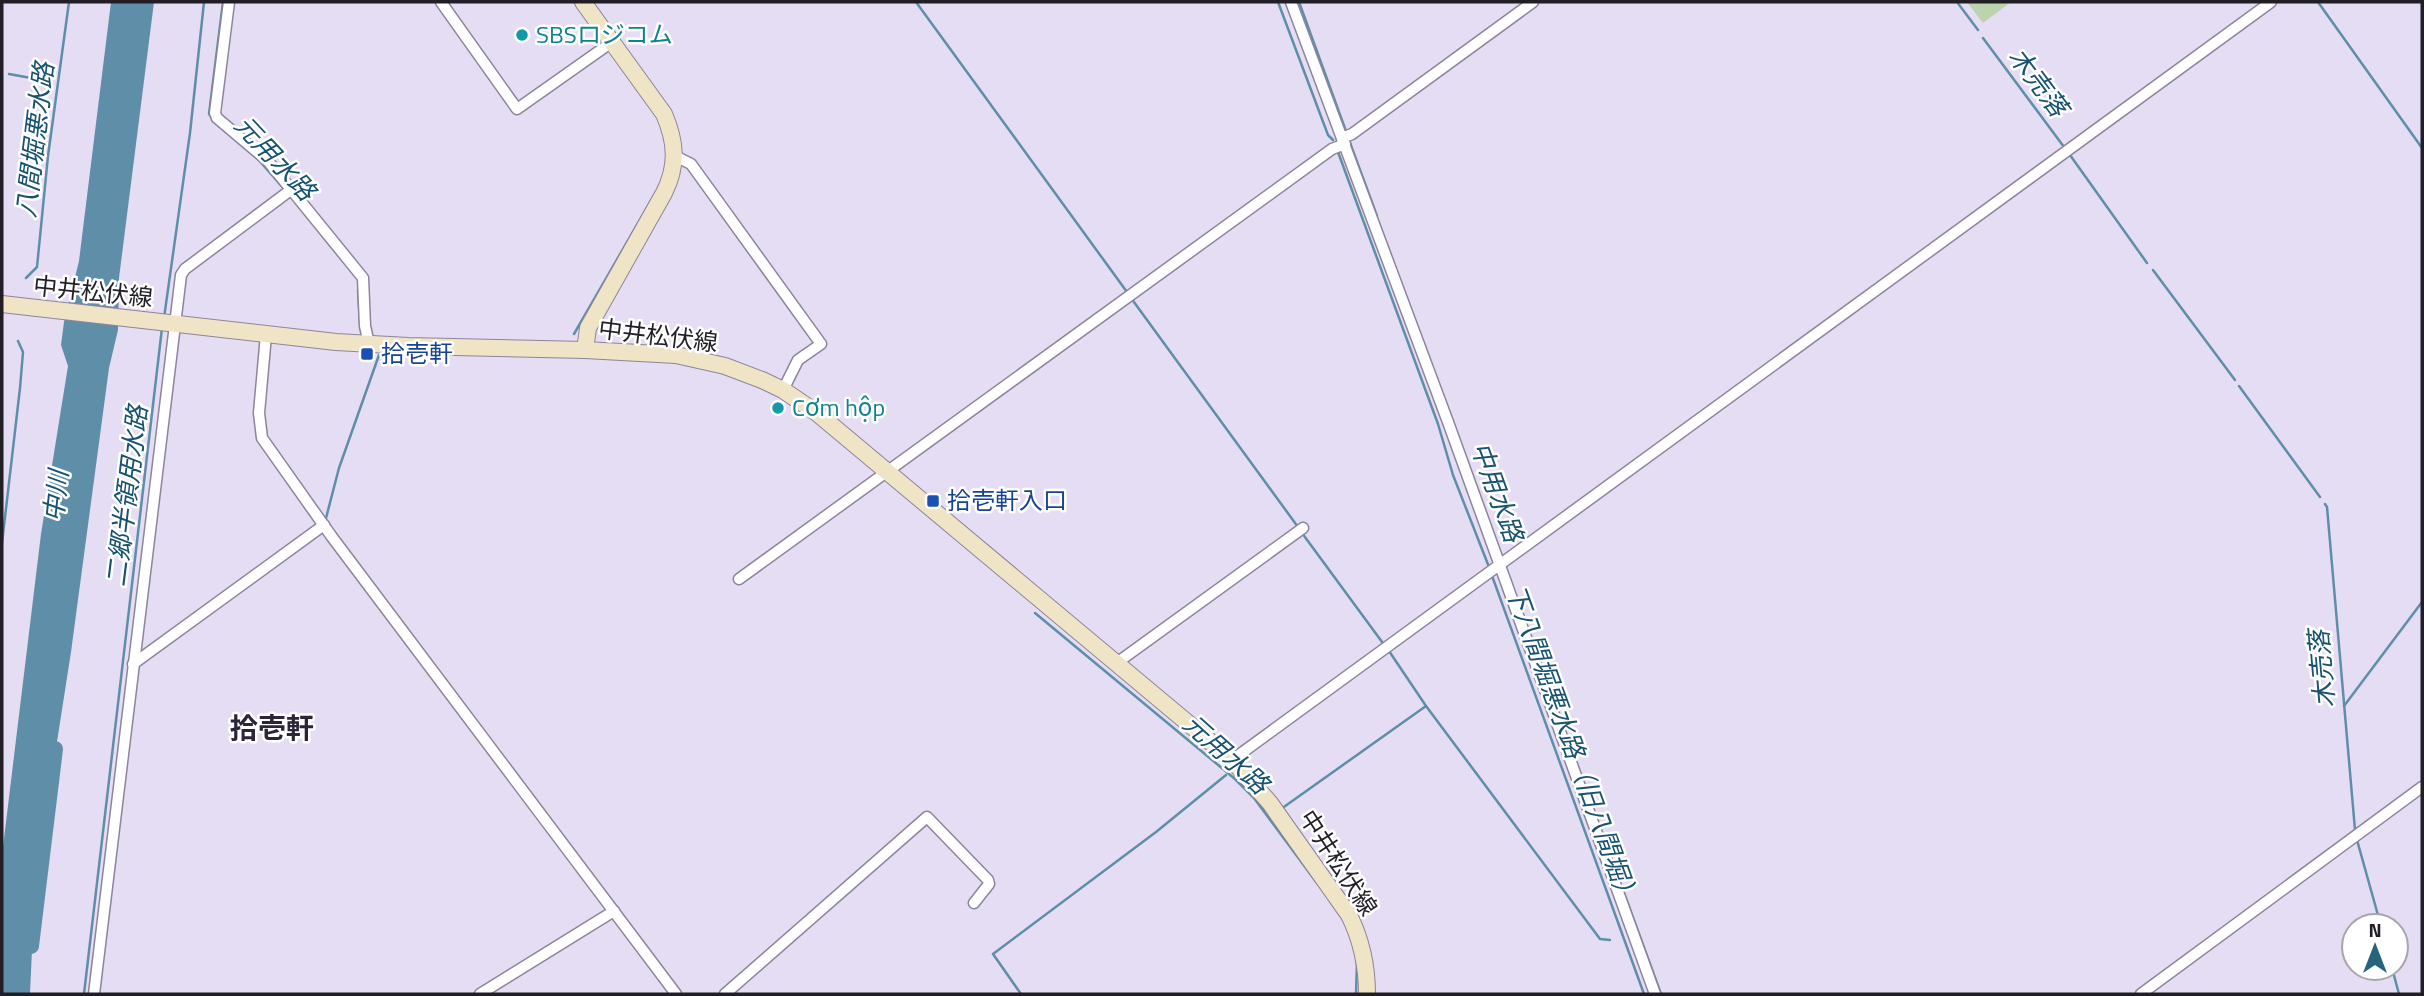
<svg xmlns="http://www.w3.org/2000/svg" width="2424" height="996" viewBox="0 0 2424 996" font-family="'Titillium Web','Noto Sans JP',sans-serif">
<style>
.green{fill:#bbd4ad}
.water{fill:#5f8ea9}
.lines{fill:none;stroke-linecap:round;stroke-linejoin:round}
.stream{stroke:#5f8ea9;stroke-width:2.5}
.river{stroke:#5f8ea9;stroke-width:16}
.street-casing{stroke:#8d859a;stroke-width:13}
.secondary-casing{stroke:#8d859a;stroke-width:18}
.street{stroke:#fff;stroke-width:10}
.secondary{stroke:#f0e4c6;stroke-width:16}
.culture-dot{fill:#0f9aa8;stroke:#fff;stroke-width:2.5}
.transit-dot{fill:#1a4fb4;stroke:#fff;stroke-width:2.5}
.labels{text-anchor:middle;stroke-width:5;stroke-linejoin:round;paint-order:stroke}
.culture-label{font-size:24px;fill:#0d838f;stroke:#fff;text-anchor:start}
.street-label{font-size:24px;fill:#211e26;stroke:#fff}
.transit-label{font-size:24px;fill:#164399;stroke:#fff;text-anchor:start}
.water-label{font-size:26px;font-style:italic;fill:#175370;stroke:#fff}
.quarter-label{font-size:28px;font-weight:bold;fill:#2c2537;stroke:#fff}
</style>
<rect width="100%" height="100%" fill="#e5ddf4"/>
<path class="green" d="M1967,2H2011L1983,23Z"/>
<path class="water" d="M111,2H154L119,278L118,330L109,368L71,652L35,883L30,994H2V855L41,534L68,366L61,345L64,322L79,261Z"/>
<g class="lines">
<g class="stream">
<path d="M916,2L1127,292"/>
<path d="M1278,2L1328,135L1333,140"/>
<path d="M1299,2L1347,134"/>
<path d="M1957,2L1978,30"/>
<path d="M2318,2L2422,148"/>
<path d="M1983,38L2064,147"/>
<path d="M9,74L42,80"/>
<path d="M211,116L209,114L223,2"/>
<path d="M1349,140L1377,216"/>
<path d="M1338,152L1438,424L1453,475L1489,567"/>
<path d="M2070,155L2147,263"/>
<path d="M257,158L285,190"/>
<path d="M2153,270L2235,380"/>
<path d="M26,278L37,267L48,156L69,2"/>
<path d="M358,290L360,323"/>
<path d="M1131,298L1298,527"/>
<path d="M164,318L190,133L204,2"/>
<path d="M574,334L656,192"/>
<path d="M2239,386L2320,497"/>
<path d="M2325,504L2327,507L2355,830"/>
<path d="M325,522L339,468L379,355"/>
<path d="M1302,533L1385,646"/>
<path d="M2,543L20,388L23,352L18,341"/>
<path d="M1491,573L1644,994"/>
<path d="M1035,613L1235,779L1254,798L1317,883"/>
<path d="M1389,651L1426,706L1600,939L1610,940"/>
<path d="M2344,706L2422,602"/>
<path d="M1281,809L1426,706"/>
<path d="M2357,840L2381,926"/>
<path d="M1624,893L1661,994"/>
<path d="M2392,968L2399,994"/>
<path d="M84,994L162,328"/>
<path d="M1021,994L993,954L1156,832L1226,775"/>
<path d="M1356,994L1357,962"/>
</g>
<path class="river" d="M31,946L55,749"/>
<g class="street-casing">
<g id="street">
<path d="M229,2L215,113L217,118L268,161L363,278L365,326L369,344"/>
<path d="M441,2L517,109L612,42"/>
<path d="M1291,2L1448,422L1655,994"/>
<path d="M1342,138L1352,134L1533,2"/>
<path d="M675,156L691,164L821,344L798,360L783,390"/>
<path d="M266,335L259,413L262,438L332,537L676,994"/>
<path d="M739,579L1332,149L1345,144"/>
<path d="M1118,662L1303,528"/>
<path d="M133,664L324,525"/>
<path d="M1232,760L2271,2"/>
<path d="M94,994L181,275L185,269L292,189"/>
<path d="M480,994L614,911"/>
<path d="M725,994L927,817L988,880L989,884L974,903"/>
<path d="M2141,994L2422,787"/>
</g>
</g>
<g class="secondary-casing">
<g id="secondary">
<path d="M583,2L664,114C676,142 678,165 664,193L588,328L585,350"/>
<path d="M2,304L336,342L408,346L585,350L676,355L725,366L762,380L783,390L817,413L1232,760L1270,803L1349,915C1362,941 1367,966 1367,994"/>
</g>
</g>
<use href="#street" class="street"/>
<use href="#secondary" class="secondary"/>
</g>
<g class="culture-dot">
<circle cx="522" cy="35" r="7"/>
<circle cx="778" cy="408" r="7"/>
</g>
<g class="transit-dot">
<rect x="360" y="347" width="14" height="14" rx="3.5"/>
<rect x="926" y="494" width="14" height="14" rx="3.5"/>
</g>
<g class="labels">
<g class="culture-label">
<text x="536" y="43">SBSロジコム</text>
<text x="792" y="416">Cơm hộp</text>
</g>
<g class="street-label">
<text transform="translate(93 292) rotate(6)" y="8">中井松伏線</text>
<text transform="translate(658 336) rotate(7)" y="8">中井松伏線</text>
<text transform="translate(1338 863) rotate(57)" y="8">中井松伏線</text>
</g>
<g class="transit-label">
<text x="381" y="362">拾壱軒</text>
<text x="947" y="509">拾壱軒入口</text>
</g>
<g class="water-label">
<text transform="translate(2038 82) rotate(53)" y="9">木売落</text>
<text transform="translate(35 140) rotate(-83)" y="9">八間堀悪水路</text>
<text transform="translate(275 158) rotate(47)" y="9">元用水路</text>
<text transform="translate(1497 492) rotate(70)" y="9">中用水路</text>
<text transform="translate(56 496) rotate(-84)" y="9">中川</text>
<text transform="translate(127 496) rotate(-83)" y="9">二郷半領用水路</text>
<text transform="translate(2322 669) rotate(-95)" y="9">木売落</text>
<text transform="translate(1572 745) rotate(70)" y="9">下八間堀悪水路（旧八間堀）</text>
<text transform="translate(1226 754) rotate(42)" y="9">元用水路</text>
</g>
<g class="quarter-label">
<text x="272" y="738">拾壱軒</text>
</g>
</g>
<rect width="2424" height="996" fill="none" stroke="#211e26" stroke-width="7"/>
<g transform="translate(2375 947)"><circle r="33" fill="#ffffff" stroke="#a6a5a8" stroke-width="2"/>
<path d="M0-5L12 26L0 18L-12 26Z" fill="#27637a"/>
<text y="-10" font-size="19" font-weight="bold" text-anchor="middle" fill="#211e26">N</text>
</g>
</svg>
